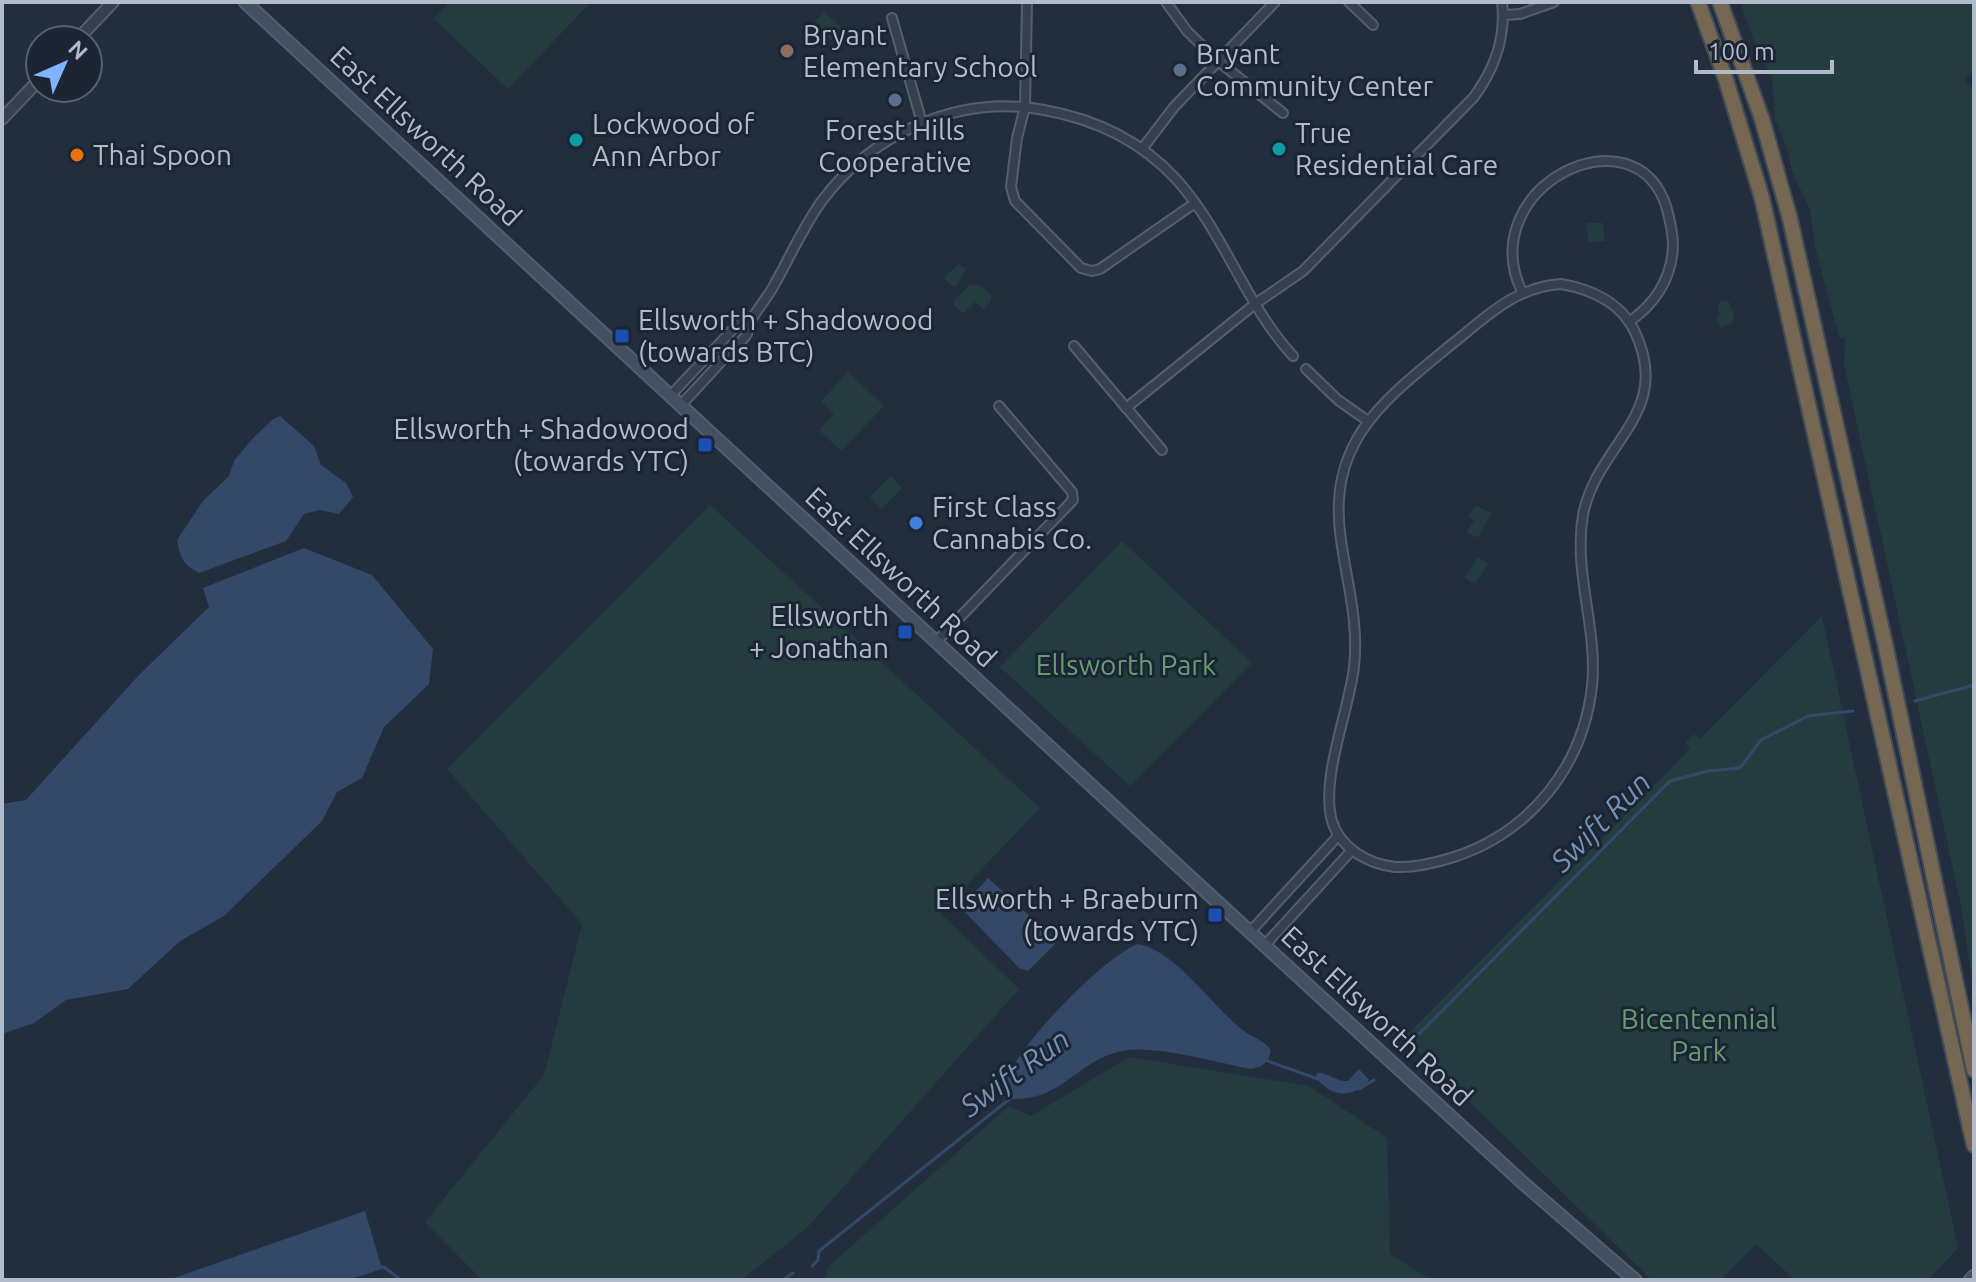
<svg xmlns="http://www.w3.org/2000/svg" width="1976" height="1282" viewBox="0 0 1976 1282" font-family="Ubuntu,sans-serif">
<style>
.green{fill:#243c3f}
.water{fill:#344967}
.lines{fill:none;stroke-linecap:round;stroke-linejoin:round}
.stream{stroke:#344967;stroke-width:3}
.minor-casing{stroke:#545e6c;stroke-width:12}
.tertiary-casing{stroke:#545e6c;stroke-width:14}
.secondary-casing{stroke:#545e6c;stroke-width:15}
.motorway-casing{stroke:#414b59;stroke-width:18}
.minor{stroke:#36404e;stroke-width:8}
.tertiary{stroke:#36404e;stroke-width:10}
.secondary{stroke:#434f62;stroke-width:11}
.motorway{stroke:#756752;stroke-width:14}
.education-dot{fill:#8d6e63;stroke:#1b2533;stroke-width:3}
.service-dot{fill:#5c6f8a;stroke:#1b2533;stroke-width:3}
.culture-dot{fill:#0f9aa8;stroke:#1b2533;stroke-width:3}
.food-dot{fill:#e8710a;stroke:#1b2533;stroke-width:3}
.transit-dot{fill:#1a4fb4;stroke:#1b2533;stroke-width:3}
.shop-dot{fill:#3f7fe0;stroke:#1b2533;stroke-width:3}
.labels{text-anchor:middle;stroke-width:6;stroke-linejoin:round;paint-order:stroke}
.poi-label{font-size:28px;fill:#b1bbca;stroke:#1b2533;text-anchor:start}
.street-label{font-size:28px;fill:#b1bbca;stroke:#1b2533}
.park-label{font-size:28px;fill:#679c73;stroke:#1b2533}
.water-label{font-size:30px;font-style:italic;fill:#7791b3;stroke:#1b2533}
</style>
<rect width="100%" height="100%" fill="#222e3e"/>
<g class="green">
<path d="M450,2H591L508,89L434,19Z"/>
<path d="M1743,2H1974V70L1964,80L1974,90V995L1961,906L1844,364L1845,338L1839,337L1815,247L1810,209L1792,172L1787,148L1775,119L1772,77L1757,50L1742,7Z"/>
<path d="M824,12L844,30L833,41L813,23Z"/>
<path d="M1587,223H1603L1605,241L1588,242Z"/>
<path d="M959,264L966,269L956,286H952L945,279L946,275Z"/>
<path d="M970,285H981L991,295V301L983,309L975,302L965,312H961L954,305V301Z"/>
<path d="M1721,300L1729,302L1735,318L1731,324L1720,327L1716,317L1719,316L1718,304Z"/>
<path d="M848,372L884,406L841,451L819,430L834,414L821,401Z"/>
<path d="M891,476L902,488L881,509L870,497Z"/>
<path d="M710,505L1040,808L940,913L1019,989L807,1228L741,1280H482L425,1222L544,1075L582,924L447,769Z"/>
<path d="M1475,505L1491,513L1478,538L1467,532L1474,520L1469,516Z"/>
<path d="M1122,541L1252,663L1130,786L1000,667Z"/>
<path d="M1478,557L1488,564L1475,584L1464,578Z"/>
<path d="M1822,616L1958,1248L1928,1280H1795L1756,1244L1721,1280H1652L1404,1038L1690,749L1685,743L1694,734L1700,739Z"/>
<path d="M1129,1057L1309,1086L1387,1138L1390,1254L1431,1280H824L828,1267L1009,1106L1031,1116Z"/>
</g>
<g class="water">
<path d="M280,416L314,446L321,465L346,483L353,497L339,514L320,510L304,514L286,541L199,573C183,564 180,558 177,540L203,501L229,476L234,461L253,438L272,420Z"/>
<path d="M304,548L372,575L433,649L429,684L384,727L362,778L337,792L322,821L224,916L180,941L128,989L66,1000L34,1023L2,1034V804L26,800L138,676L209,607L203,588Z"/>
<path d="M988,878L1055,939V944L1028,971L1019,968L964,911L973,894Z"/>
<path d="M1138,944C1174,950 1212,1005 1240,1028C1250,1037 1263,1039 1271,1050C1269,1062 1263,1067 1251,1069C1218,1063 1153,1044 1122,1051C1075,1060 1061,1106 1003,1098C995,1065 1106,954 1138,944Z"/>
<path d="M1359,1069L1369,1080C1352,1099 1331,1098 1316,1077L1317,1073C1328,1072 1336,1082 1348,1081Z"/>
<path d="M365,1211L382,1269L348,1280H175L174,1278Z"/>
</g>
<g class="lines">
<g class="stream">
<path d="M1915,701L1974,685"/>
<path d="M1417,1036L1670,781L1708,771L1740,768L1761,740L1808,716L1853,711"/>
<path d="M1265,1060L1318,1079"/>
<path d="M1359,1089L1374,1080"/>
<path d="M812,1266L818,1260L819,1251L1012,1097"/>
<path d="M379,1267H384L401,1280"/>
<path d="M783,1280L793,1273"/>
</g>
<g class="minor-casing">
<g id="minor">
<path d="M1027,2L1025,107L1017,138L1011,187L1015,201L1081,268L1092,271L1100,269L1195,203"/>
<path d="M1166,2L1187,31L1218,61L1283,113"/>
<path d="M1349,2L1373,25"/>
<path d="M1504,15L1520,14L1554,2"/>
<path d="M892,18L922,123"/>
<path d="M1142,149L1174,107L1275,2"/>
<path d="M1561,284C1590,289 1620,302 1634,330C1675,414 1597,442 1583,515C1573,572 1598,629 1592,686C1583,767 1530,832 1454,857C1435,863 1415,868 1395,867C1368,864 1340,848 1332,821C1320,779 1349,711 1354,667C1359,623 1347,583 1341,540C1326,441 1384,400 1452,344C1487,316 1515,287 1561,284Z"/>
<path d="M1522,292C1472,187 1636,105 1667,209C1670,221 1673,233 1673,245C1672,277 1656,303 1629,322"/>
<path d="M1074,346L1162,450"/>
<path d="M1306,369L1338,400L1368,421"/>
<path d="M670,396L737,325L751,319"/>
<path d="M681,405C696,389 711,373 726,356C732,350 742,342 747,334C749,329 749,322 753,317C759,307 767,298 773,287C789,259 802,229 821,202C872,133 959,94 1044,110C1095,119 1141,141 1176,179C1224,232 1245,304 1293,356"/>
<path d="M1126,408L1255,304L1303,271L1474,97C1495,68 1506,38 1502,2"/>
<path d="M936,642L1073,500L1072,492L999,406"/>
<path d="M1250,932L1338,836"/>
<path d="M1265,945L1352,850"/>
</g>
</g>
<g class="tertiary-casing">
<g id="tertiary">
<path d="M77,40L113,2"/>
<path d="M2,119L40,79"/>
</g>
</g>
<g class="secondary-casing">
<g id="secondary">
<path d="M245,2L1188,875L1523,1183L1635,1280"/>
<path d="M1970,1280L1974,1276"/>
</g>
</g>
<g class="motorway-casing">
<g id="motorway">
<path d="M1698,2L1726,80L1762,198L1974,1145"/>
<path d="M1720,2L1762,119L1790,219L1886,648L1974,1070"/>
</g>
</g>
<use href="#minor" class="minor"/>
<use href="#tertiary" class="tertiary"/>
<use href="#secondary" class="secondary"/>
<use href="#motorway" class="motorway"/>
</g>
<circle class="education-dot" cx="787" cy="51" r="8"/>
<g class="service-dot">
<circle cx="1180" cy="70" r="8"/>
<circle cx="895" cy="100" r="8"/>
</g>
<g class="culture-dot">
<circle cx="576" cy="140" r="8"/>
<circle cx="1279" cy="149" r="8"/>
</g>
<circle class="food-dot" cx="77" cy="155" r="8"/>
<g class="transit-dot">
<rect x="614" y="328" width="16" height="16" rx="4"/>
<rect x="697" y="437" width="16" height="16" rx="4"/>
<rect x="897" y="624" width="16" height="16" rx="4"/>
<rect x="1207" y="907" width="16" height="16" rx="4"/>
</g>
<circle class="shop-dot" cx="916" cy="523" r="8"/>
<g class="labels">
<g class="poi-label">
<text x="803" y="45">Bryant<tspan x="803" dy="32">Elementary School</tspan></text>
<text x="1196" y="64">Bryant<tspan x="1196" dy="32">Community Center</tspan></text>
<text x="592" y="134">Lockwood of<tspan x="592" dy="32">Ann Arbor</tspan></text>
<text x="895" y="140" text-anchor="middle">Forest Hills<tspan x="895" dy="32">Cooperative</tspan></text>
<text x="1295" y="143">True<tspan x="1295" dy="32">Residential Care</tspan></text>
<text x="93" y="165">Thai Spoon</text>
<text x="638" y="330">Ellsworth + Shadowood<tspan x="638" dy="32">(towards BTC)</tspan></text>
<text x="689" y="439" text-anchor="end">Ellsworth + Shadowood<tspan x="689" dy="32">(towards YTC)</tspan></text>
<text x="932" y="517">First Class<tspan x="932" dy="32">Cannabis Co.</tspan></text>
<text x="889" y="626" text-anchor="end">Ellsworth<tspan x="889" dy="32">+ Jonathan</tspan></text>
<text x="1199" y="909" text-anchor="end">Ellsworth + Braeburn<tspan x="1199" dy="32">(towards YTC)</tspan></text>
</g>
<g class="street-label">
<text transform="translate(426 136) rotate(43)" y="10">East Ellsworth Road</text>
<text transform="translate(901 577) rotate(43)" y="10">East Ellsworth Road</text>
<text transform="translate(1377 1016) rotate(43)" y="10">East Ellsworth Road</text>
</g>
<g class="park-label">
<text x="1126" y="675">Ellsworth Park</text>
<text x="1699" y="1029">Bicentennial<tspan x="1699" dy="32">Park</tspan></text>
</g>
<g class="water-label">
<text transform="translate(1601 822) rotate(-45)" y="10">Swift Run</text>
<text transform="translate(1015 1073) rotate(-36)" y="10">Swift Run</text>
</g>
</g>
<rect width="1976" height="1282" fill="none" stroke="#b1bbca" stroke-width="8"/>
<g transform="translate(64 64) rotate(45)"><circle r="38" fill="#1b2533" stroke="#57616f" stroke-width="2"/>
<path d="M0-6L14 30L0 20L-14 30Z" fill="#81b2ff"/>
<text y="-12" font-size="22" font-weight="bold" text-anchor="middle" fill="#b1bbca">N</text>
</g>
<path d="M1696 60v12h136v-12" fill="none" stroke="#b1bbca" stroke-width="4"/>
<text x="1708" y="60" font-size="24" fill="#b1bbca" stroke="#1b2533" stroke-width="6" paint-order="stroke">100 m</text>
</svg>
